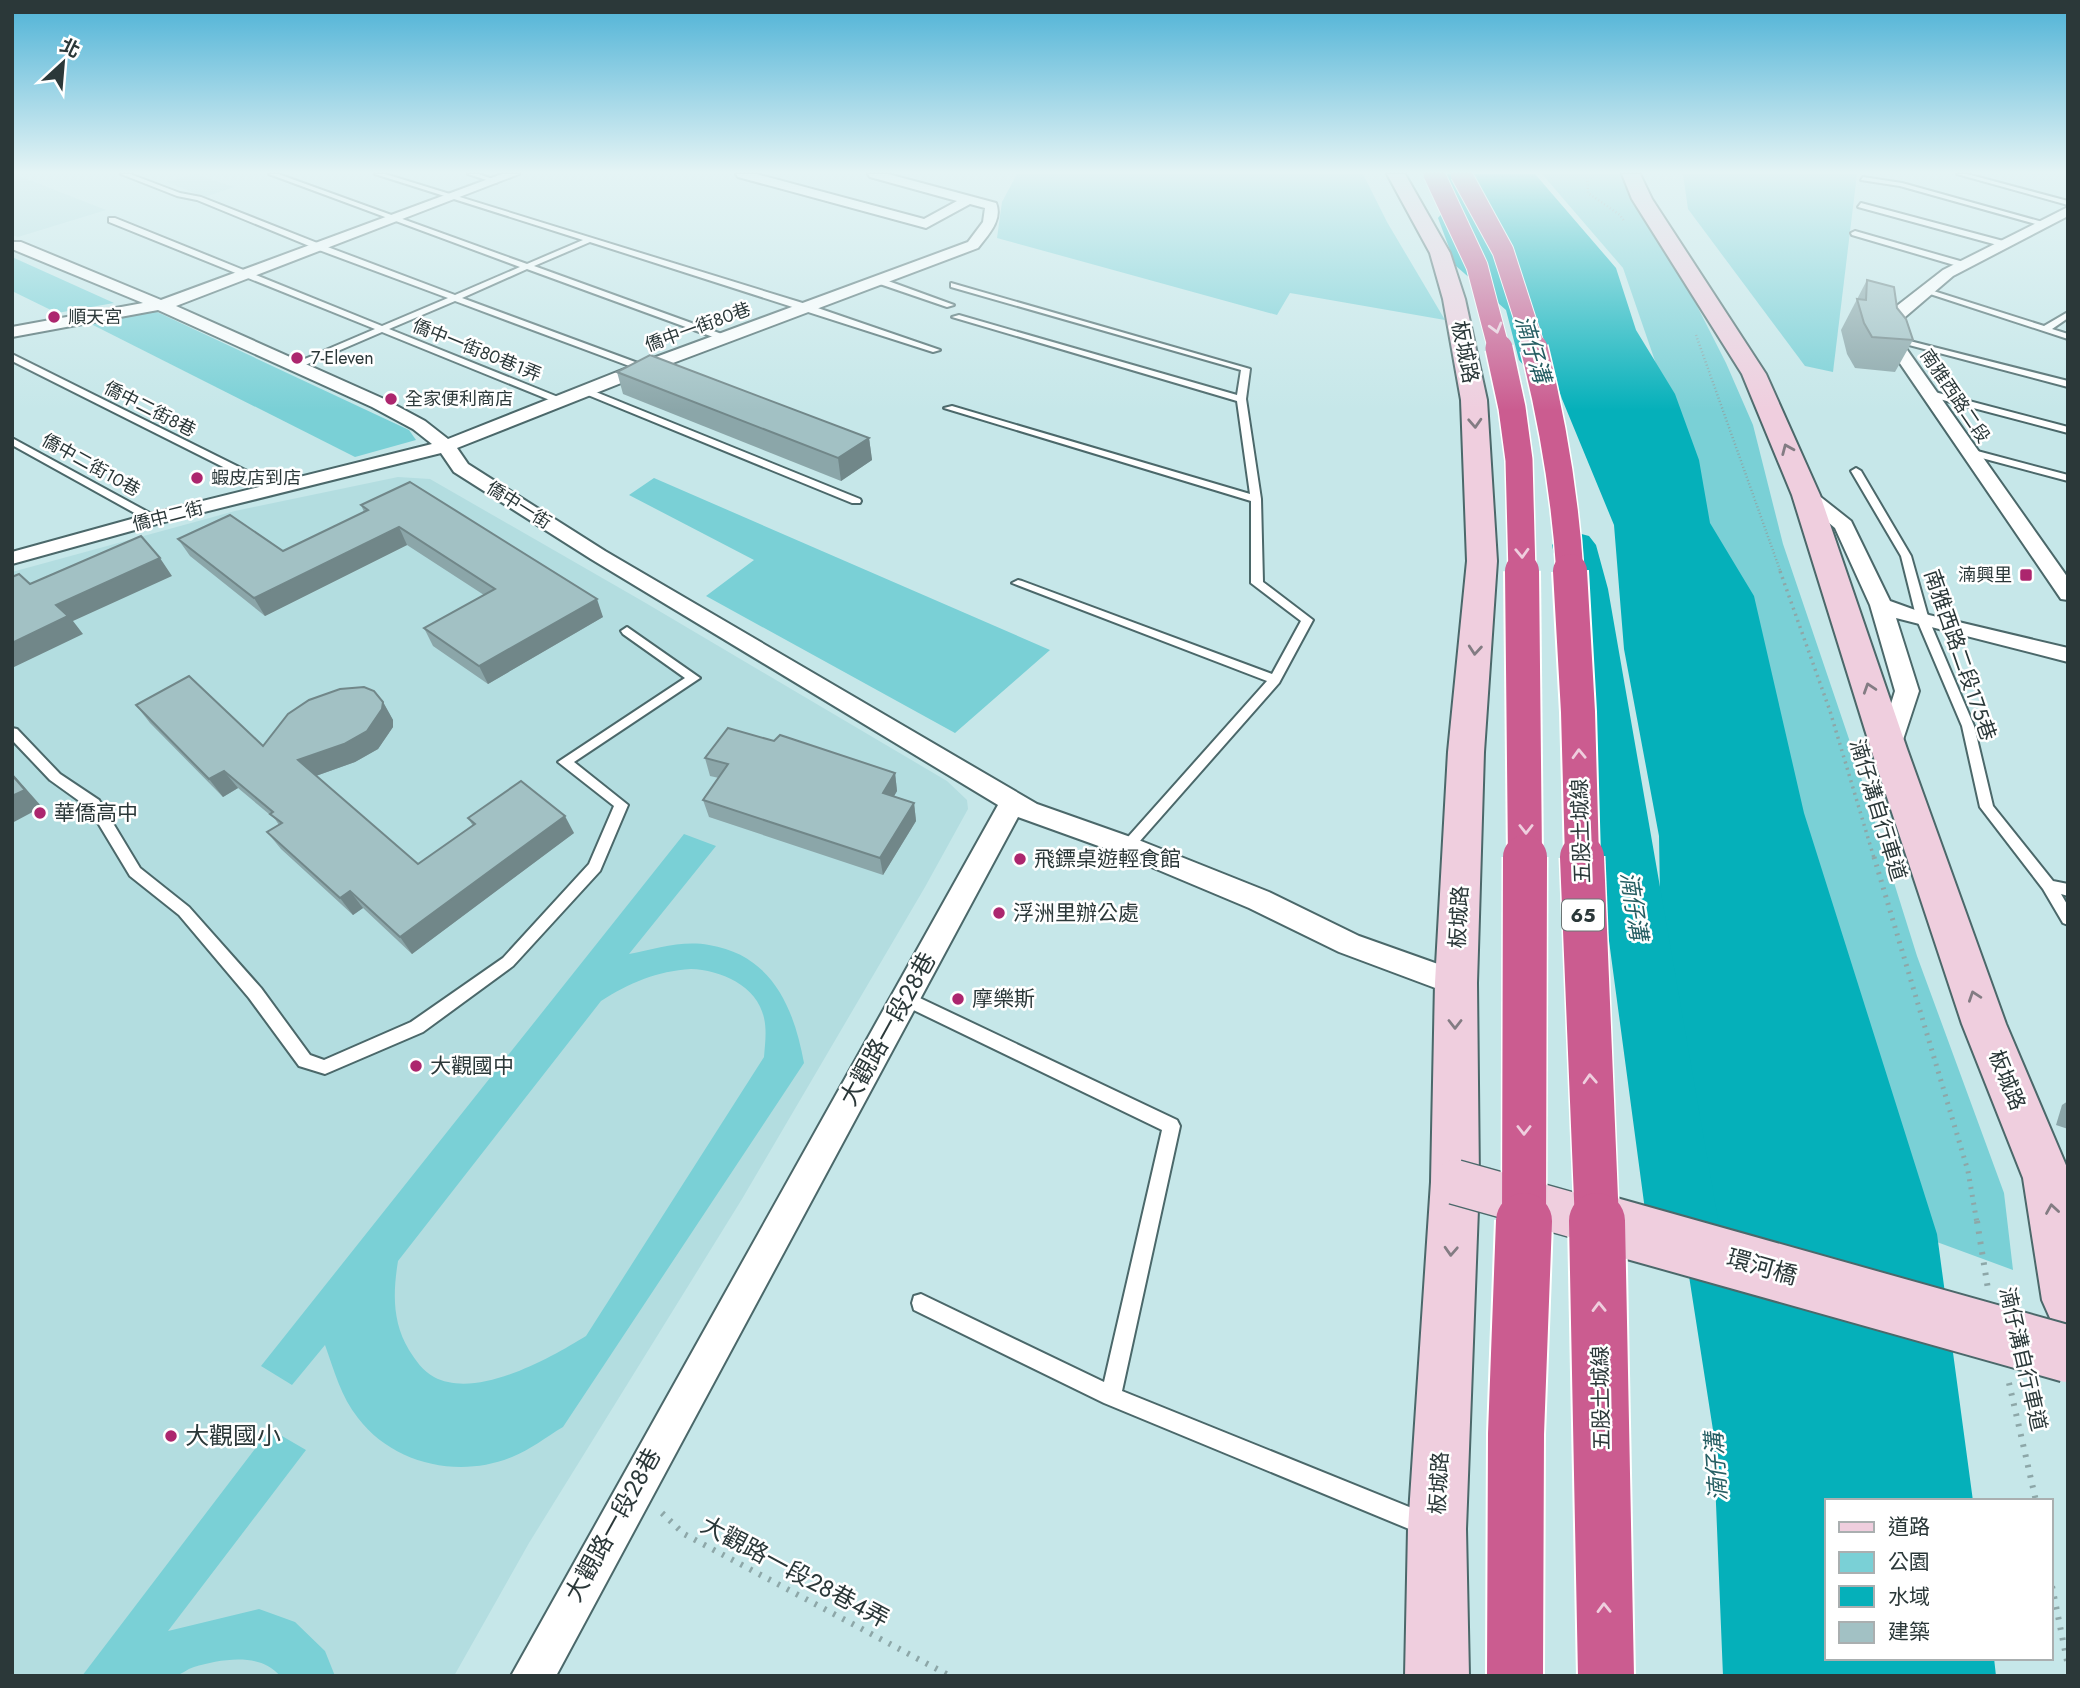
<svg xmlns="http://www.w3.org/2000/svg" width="2080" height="1688" viewBox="0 0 2080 1688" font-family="Jost,'Noto Sans TC',sans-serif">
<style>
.built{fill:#b3dde0}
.green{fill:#7ad0d6;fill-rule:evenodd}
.water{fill:#05b0ba}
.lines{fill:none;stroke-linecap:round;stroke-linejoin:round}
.river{fill:#05b0ba;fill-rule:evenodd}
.lane-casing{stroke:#4b686a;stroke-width:4}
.street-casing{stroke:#4b686a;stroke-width:4}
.secondary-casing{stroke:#4b686a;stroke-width:4}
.path-far3{stroke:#8da7a8;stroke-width:2.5;stroke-dasharray:1 2.5;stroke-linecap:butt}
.path-far2{stroke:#8da7a8;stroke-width:3.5;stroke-dasharray:2 4.5;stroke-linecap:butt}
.path-far1{stroke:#8da7a8;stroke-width:5;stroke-dasharray:2 6;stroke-linecap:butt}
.path{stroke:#8da7a8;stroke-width:6;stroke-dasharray:2.5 8;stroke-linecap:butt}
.lane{fill:#fff;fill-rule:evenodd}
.street{fill:#fff;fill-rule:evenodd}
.secondary{fill:#efcede;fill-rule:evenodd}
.secondary-bridge-far1-casing{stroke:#4b686a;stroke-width:47;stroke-linecap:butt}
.secondary-bridge-casing{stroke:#4b686a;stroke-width:60;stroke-linecap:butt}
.highway-bridge-far4-casing{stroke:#fff;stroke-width:23;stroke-linecap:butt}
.highway-bridge-far3-casing{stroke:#fff;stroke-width:30;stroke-linecap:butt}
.highway-bridge-far2-casing{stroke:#fff;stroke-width:38;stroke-linecap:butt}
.highway-bridge-far1-casing{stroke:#fff;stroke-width:47;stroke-linecap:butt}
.highway-bridge-casing{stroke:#fff;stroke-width:60;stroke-linecap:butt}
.secondary-bridge-far1{stroke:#efcede;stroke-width:44}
.secondary-bridge{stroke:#efcede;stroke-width:56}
.highway-bridge-far4{stroke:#cb5c90;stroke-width:21}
.highway-bridge-far3{stroke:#cb5c90;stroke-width:27}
.highway-bridge-far2{stroke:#cb5c90;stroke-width:34}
.highway-bridge-far1{stroke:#cb5c90;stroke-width:44}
.highway-bridge{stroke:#cb5c90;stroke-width:56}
.wall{fill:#8ba6a9}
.shaded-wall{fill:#718789}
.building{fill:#a2c1c4;stroke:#718789;stroke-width:2}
.oneway{stroke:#efcede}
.oneway2{stroke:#837c83}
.poi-dot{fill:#ac266e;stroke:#fff;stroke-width:2.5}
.labels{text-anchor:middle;stroke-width:5;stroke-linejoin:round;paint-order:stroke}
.far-poi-label{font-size:18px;fill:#2b3839;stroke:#fff;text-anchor:start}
.far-street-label{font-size:18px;fill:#2b3839;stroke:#fff}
.shield{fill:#fff;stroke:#6b7474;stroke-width:2}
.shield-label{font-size:19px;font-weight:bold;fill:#2b3839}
.street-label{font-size:21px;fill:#2b3839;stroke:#fff}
.poi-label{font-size:21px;fill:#2b3839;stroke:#fff;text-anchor:start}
.water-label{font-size:23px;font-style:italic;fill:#265e63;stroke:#fff}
.near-street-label{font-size:24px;fill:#2b3839;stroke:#fff}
.near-poi-label{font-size:24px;fill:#2b3839;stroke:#fff;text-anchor:start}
</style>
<rect width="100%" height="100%" fill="#c6e7e9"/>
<g class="built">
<path d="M12,174H14L106,210L18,237L12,235Z"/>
<path d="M195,174L234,187L205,197L166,182Z"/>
<path d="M398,477L430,479L644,602L947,781L967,800L968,809L925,887L742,1199L529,1543L454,1676H12V572L235,511Z"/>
</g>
<g class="green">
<path d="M1017,174H1363L1387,222L1445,320L1290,293L1277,315L997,238L1002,202Z"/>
<path d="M1542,174H1621L1635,204L1695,302L1726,363L1753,425L1783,544L1850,742L1917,956L2004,1193L2013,1270L1926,1238L1676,422L1623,268Z"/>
<path d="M1683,174H1857L1833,372L1805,366L1688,209Z"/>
<path d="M12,257L114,303L57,313L12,291Z"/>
<path d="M155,311L409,430L416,440L355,457L89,323Z"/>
<path d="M654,478L1050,650L955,733L706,596L754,560L629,495Z"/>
<path d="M684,834L716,846L629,954C655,949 682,940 709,945C772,955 794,1008 804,1063L563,1427C546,1437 530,1450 512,1457C459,1479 393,1464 358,1418C341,1397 334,1370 325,1345L292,1385L261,1366ZM691,969C720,970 757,985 764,1018C767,1031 765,1044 764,1057L586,1336C550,1358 477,1400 434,1377C423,1371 416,1361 409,1350C392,1322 393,1292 398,1261L601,1001C629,983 657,971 691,969Z"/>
<path d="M270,1429L306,1450L168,1631L259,1609L295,1622L325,1651L335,1676H280C260,1652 221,1659 194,1667C187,1669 181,1675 174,1676C147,1680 111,1676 82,1676Z"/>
</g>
<path class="water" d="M1428,174H1535L1616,268L1636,330L1675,394L1699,460L1710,523L1754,596L1804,813L1937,1234L1973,1501H1826V1658H1994L1996,1676H1723L1713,1430L1672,1167L1662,1011L1659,836L1624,649L1614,525L1562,399L1540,335L1486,265Z"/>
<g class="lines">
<g class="river">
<path d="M1453,209L1463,212L1481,255L1537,307L1555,360L1549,367L1537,371L1525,367L1519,360L1506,310L1456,266L1438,218L1443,212Z"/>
<path d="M1574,532L1589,536L1596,545L1608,589L1719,1225L1709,1250L1683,1260L1657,1250L1647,1225L1562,589L1552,545L1559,536Z"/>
</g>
<g class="lane-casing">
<g id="lane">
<path d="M121,174H130L180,193L201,197L325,246L455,295L520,267L269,174H278L527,264L583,240L375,174H385L809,305L940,350L933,352L590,242L534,266L730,337V341H724L527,269L462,298L646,366V370H640L455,301L389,329L563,399V403H557L382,332L296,369L293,368V364L375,329L109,222V218H115L382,326L448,298L319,250L197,200L177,196Z"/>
<path d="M468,174H478L499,181L496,183Z"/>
<path d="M1957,174H1967L2068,201V205Z"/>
<path d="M1863,177L1902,183L2046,223L2039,225L1900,186L1861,180Z"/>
<path d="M1861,203L2007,242L2008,244L2001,246L1858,207Z"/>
<path d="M1855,231L1967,263L1968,265L1961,267L1852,235L1851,233Z"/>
<path d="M874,278H880L954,305L947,307L874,282Z"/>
<path d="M951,283L1250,369L1246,399L1261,499L1263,582L1313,620L1279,683L1132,850H1122L1120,846L1267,681L1012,583L1018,580L1022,581L1272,674L1301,621L1251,583V501L944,408L952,406L1250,494L1237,401L952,317L959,315L1237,395L1241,370L951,287Z"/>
<path d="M1924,288L2044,326L2068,312V318L2052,329L2068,334V339L1924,292Z"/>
<path d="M1890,336L2068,381V387L1890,340Z"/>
<path d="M12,354L279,487L280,489L271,491L12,361Z"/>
<path d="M586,388L860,499L861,501L860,503H852L583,393V389Z"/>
<path d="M1927,390L2068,427V433L1924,395V391Z"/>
<path d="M12,438L157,517L158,519L153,522L149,521L12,445Z"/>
<path d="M1966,448L2068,475V481L1963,453L1961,451Z"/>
<path d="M1856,468L1861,471L1911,556L1929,620L1974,726L1993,806L2053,881L2068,884V896L2061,894L2068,906V925L2063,923L2043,889L1980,807L1962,726L1917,620L1901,556L1851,471Z"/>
<path d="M627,627L700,678L574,762L628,805L600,871L513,966L423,1032L325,1074L299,1066L249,998L179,915L130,876L89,808L50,780L12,740V728L17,729L60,774L99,800L140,868L189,907L261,988L310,1055L324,1060L411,1022L503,958L589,864L614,806L558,762L685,678L623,634L621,631Z"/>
<path d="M905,991L1177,1120L1180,1126L1122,1391L1434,1517L1437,1525L1434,1533L1426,1536L1104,1403L914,1310L912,1303L914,1296L921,1294L1104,1382L1162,1130L899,1003L897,998L899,993Z"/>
</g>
</g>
<g class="street-casing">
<g id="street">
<path d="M502,174H519L176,306L384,399L425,421L448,439L637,364L968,242L983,222L985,208L970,204L926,228L738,177L736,174H756L924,219L957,201L870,177L868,174H888L996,203C1003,220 988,235 978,248L649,372L457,448L468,464L605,551L1037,804L1136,839L1269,892L1359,936L1466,974L1471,983L1466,992L1456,995L1446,992L1339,952L1249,908L1118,853L1018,817L556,1676H511L998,805L591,559L454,472L441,453L160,523L12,564V552L146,515L432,444L413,429L372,407L158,310L12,337V327L143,303L12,249V242H21L161,300Z"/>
<path d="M2068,207V216L1953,276L1898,323V337L2068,578V600L2061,599L1882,337V323L1889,312L1943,270Z"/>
<path d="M1806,489L1813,491L1851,521L1890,601L1929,615L2068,648V662L1896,618L1919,691L1898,755L1889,758L1880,755L1877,749L1895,691L1870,605L1835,528L1796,495Z"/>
</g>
</g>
<g class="secondary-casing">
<g id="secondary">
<path d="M1387,174H1405L1450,253L1465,299L1487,400L1497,561L1484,752L1477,983L1479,1182L1466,1529L1469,1676H1405L1408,1529L1431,1182L1435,983L1448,752L1467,561L1461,400L1443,299L1430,253Z"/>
<path d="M1622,174H1640L1652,199L1766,374L1820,495L1907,749L2006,1024L2068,1170V1326L2050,1318L2042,1300L2023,1178L1962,1024L1871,749L1792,495L1742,374L1632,199Z"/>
</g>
</g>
<g class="path-far3">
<path d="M1587,174L1588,193L1620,215L1624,221"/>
<path d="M1696,335L1781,573"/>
</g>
<path class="path-far2" d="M1780,571L1830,711L1874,858"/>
<path class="path-far1" d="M1874,857L1968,1171L1977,1223"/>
<g class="path">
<path d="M1977,1221L1988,1289"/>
<path d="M2009,1383L2036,1501"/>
<path d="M662,1513L684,1534L950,1676"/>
<path d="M2050,1576L2068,1666"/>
</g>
<use href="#lane" class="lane"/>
<use href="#street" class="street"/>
<use href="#secondary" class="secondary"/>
<g class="secondary-bridge-far1-casing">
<path id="secondary-bridge-far1" d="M1455,1182L1601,1223"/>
</g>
<g class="secondary-bridge-casing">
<path id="secondary-bridge" d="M1595,1221L2068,1354"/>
</g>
<g class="highway-bridge-far4-casing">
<g id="highway-bridge-far4">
<path d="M1434,174L1477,266L1499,350"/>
<path d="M1461,174L1503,251L1535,350"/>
</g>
</g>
<g class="highway-bridge-far3-casing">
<g id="highway-bridge-far3">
<path d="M1499,348L1512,408L1519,460L1522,573"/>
<path d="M1534,348C1553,423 1565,496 1570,573"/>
</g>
</g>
<g class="highway-bridge-far2-casing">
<g id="highway-bridge-far2">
<path d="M1522,571L1525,858"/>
<path d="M1570,571L1578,712L1582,858"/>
</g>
</g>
<g class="highway-bridge-far1-casing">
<g id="highway-bridge-far1">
<path d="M1582,857L1597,1223"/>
<path d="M1524,1223L1525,857"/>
</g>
</g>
<g class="highway-bridge-casing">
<g id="highway-bridge">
<path d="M1597,1221L1606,1676"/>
<path d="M1515,1676L1516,1434L1524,1221"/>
</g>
</g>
<use href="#secondary-bridge-far1" class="secondary-bridge-far1"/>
<use href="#secondary-bridge" class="secondary-bridge"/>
<use href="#highway-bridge-far4" class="highway-bridge-far4"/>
<use href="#highway-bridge-far3" class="highway-bridge-far3"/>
<use href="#highway-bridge-far2" class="highway-bridge-far2"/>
<use href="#highway-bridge-far1" class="highway-bridge-far1"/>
<use href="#highway-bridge" class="highway-bridge"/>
</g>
<g class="wall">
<path d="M1867,280L1897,308L1913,340L1895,372L1855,368L1847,354L1841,330Z"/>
<path d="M617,372L869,438L872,460L841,481L623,394Z"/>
<path d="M361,505L603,617L488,684L433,646L424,628L484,595L407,545L265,616L190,556L178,539L283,551L364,512Z"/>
<path d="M383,702L393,720V727L378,749L355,762L316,776L418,864L473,826L468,818L574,833L412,954L363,908L353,915L281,849L267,832L279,825L275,819L238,788L223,797L150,723L136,705L263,746Z"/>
<path d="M774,741L895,773L897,791L894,796L914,803L916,821L883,875L709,817L703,800L719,778L710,776L705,758Z"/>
<path d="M2068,1101V1129L2056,1125L2062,1105Z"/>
</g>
<g class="shaded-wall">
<path d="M869,438L872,460L841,481L838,458Z"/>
<path d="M399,527L407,545L265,616L254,598Z"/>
<path d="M160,558L172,576L73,621L83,634L12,668V643L56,605Z"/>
<path d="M597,599L603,617L488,684L479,666Z"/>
<path d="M383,702L393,720V727L378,749L355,762L310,778L298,760Z"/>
<path d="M224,771L238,788L223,797L209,779Z"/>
<path d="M12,773L42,807L12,823Z"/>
<path d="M895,773L897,791L886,810L883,793Z"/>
<path d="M914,803L916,821L883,875L880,858Z"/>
<path d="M565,816L574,833L412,954L400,937Z"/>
<path d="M350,891L363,908L353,915L340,898Z"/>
</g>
<g class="building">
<path d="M1867,280L1894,287L1897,308L1906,319L1913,340L1872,337L1864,323L1857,299L1866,300Z"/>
<path d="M650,355L869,438L838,458L617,372Z"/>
<path d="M410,482L597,599L479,666L424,628L495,589L399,527L254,598L178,539L230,515L283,551L368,510L361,505Z"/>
<path d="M141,536L160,558L56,605L68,616L12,643V577L19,574L30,584Z"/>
<path d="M189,676L263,746L288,714L309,700L340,689L364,687L374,691L383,702L382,709L367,731L344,744L298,760L418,864L475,824L468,818L521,781L565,816L400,937L350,891L340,898L267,832L282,823L270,814L273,812L224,771L209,779L136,705Z"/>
<path d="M728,728L774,741L780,735L895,773L883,793L914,803L880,858L703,800L728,764L705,758Z"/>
<path d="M12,775L25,790L12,796Z"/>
</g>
<defs><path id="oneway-chevron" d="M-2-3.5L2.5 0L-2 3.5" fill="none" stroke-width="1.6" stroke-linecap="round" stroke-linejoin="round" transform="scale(1.75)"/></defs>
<g class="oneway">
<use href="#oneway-chevron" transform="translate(1496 328) rotate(75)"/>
<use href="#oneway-chevron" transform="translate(1522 553) rotate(88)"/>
<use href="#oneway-chevron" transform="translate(1579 754) rotate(-92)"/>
<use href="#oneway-chevron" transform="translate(1526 829) rotate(90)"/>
<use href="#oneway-chevron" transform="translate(1590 1079) rotate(-93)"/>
<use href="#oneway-chevron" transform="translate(1524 1130) rotate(90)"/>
<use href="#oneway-chevron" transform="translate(1599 1307) rotate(-91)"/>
<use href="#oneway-chevron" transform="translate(1604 1608) rotate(-91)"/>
</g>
<g class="oneway2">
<use href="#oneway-chevron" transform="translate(1475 423) rotate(87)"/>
<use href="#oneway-chevron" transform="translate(1787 449) rotate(-113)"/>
<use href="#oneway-chevron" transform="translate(1475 650) rotate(95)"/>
<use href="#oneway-chevron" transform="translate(1869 688) rotate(-108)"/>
<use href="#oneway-chevron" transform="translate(1974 996) rotate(-109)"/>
<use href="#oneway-chevron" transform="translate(1455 1024) rotate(90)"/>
<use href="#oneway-chevron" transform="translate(2052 1209) rotate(-99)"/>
<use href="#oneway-chevron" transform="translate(1451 1251) rotate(93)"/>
</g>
<linearGradient id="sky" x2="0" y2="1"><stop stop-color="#4db2d6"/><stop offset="0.42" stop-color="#e5f4f5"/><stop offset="1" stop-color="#e5f4f5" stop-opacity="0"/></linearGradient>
<rect width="2080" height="410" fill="url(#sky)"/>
<g class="poi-dot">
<circle cx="54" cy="317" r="7"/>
<circle cx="297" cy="358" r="7"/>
<circle cx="391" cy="399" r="7"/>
<circle cx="197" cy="478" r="7"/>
<rect x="2019" y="568" width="14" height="14" rx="3.5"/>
<circle cx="40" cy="813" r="7"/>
<circle cx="1020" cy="859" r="7"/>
<circle cx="999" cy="913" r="7"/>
<circle cx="958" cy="999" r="7"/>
<circle cx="416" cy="1066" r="7"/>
<circle cx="171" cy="1436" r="7"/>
</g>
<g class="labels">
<g class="far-poi-label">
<text x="68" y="323">順天宮</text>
<text x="311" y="364">7-Eleven</text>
<text x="405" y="405">全家便利商店</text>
<text x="211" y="484">蝦皮店到店</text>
<text x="2012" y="581" text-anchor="end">湳興里</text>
</g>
<g class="far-street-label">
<text transform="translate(698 327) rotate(-20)" y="6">僑中一街80巷</text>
<text transform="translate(477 350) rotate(22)" y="6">僑中一街80巷1弄</text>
<text transform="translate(1955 396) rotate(56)" y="6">南雅西路二段</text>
<text transform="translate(150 409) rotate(27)" y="6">僑中二街8巷</text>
<text transform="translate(91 465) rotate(29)" y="6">僑中二街10巷</text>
<text transform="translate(519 505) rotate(32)" y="6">僑中一街</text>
<text transform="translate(168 516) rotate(-14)" y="6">僑中二街</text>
</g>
<rect class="shield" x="1562" y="899.5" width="42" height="31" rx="5"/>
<g class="shield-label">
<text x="1583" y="922">65</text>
</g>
<g class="street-label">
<text transform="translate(1465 352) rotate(79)" y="7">板城路</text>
<text transform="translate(1960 655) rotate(71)" y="7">南雅西路二段175巷</text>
<text transform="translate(1878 810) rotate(73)" y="7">湳仔溝自行車道</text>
<text transform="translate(1581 831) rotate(-92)" y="7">五股土城線</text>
<text transform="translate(1459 917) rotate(-87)" y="7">板城路</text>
<text transform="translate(2007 1080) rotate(68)" y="7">板城路</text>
<text transform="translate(2023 1359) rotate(77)" y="7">湳仔溝自行車道</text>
<text transform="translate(1601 1398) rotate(-91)" y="7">五股土城線</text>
<text transform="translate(1439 1483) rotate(-87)" y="7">板城路</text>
</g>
<g class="poi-label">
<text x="54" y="820">華僑高中</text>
<text x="1034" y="866">飛鏢桌遊輕食館</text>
<text x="1013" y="920">浮洲里辦公處</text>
<text x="972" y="1006">摩樂斯</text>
<text x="430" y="1073">大觀國中</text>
</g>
<g class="water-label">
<text transform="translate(1533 349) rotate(73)" y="8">湳仔溝</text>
<text transform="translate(1634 906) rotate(81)" y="8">湳仔溝</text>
<text transform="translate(1716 1467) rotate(-94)" y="8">湳仔溝</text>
</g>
<g class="near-street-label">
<text transform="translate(888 1029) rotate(-61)" y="8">大觀路一段28巷</text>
<text transform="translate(1762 1267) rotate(16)" y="8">環河橋</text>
<text transform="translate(613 1525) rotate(-61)" y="8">大觀路一段28巷</text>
<text transform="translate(795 1572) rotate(28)" y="8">大觀路一段28巷4弄</text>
</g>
<g class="near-poi-label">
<text x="185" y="1444">大觀國小</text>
</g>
</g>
<rect width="2080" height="1688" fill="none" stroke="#2b3839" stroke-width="28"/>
<rect x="1825" y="1499" width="228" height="161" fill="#ffffff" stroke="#aaafb0" stroke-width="2"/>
<rect x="1839" y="1522" width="35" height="10" fill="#efcede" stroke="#aaafb0" stroke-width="2"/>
<text x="1888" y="1534" font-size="21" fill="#2b3839">道路</text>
<rect x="1839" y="1552" width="35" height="21" fill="#7ad0d6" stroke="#aaafb0" stroke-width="2"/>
<text x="1888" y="1569" font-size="21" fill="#2b3839">公園</text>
<rect x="1839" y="1586" width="35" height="21" fill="#05b0ba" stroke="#aaafb0" stroke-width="2"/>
<text x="1888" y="1604" font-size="21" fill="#2b3839">水域</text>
<rect x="1839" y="1622" width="35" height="21" fill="#a2c1c4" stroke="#aaafb0" stroke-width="2"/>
<text x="1888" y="1639" font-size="21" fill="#2b3839">建築</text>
<g transform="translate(63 63) rotate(26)" stroke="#ffffff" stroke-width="5" paint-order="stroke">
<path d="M0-5L12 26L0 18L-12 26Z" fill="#2b3839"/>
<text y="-10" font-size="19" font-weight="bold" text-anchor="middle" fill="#2b3839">北</text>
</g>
</svg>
